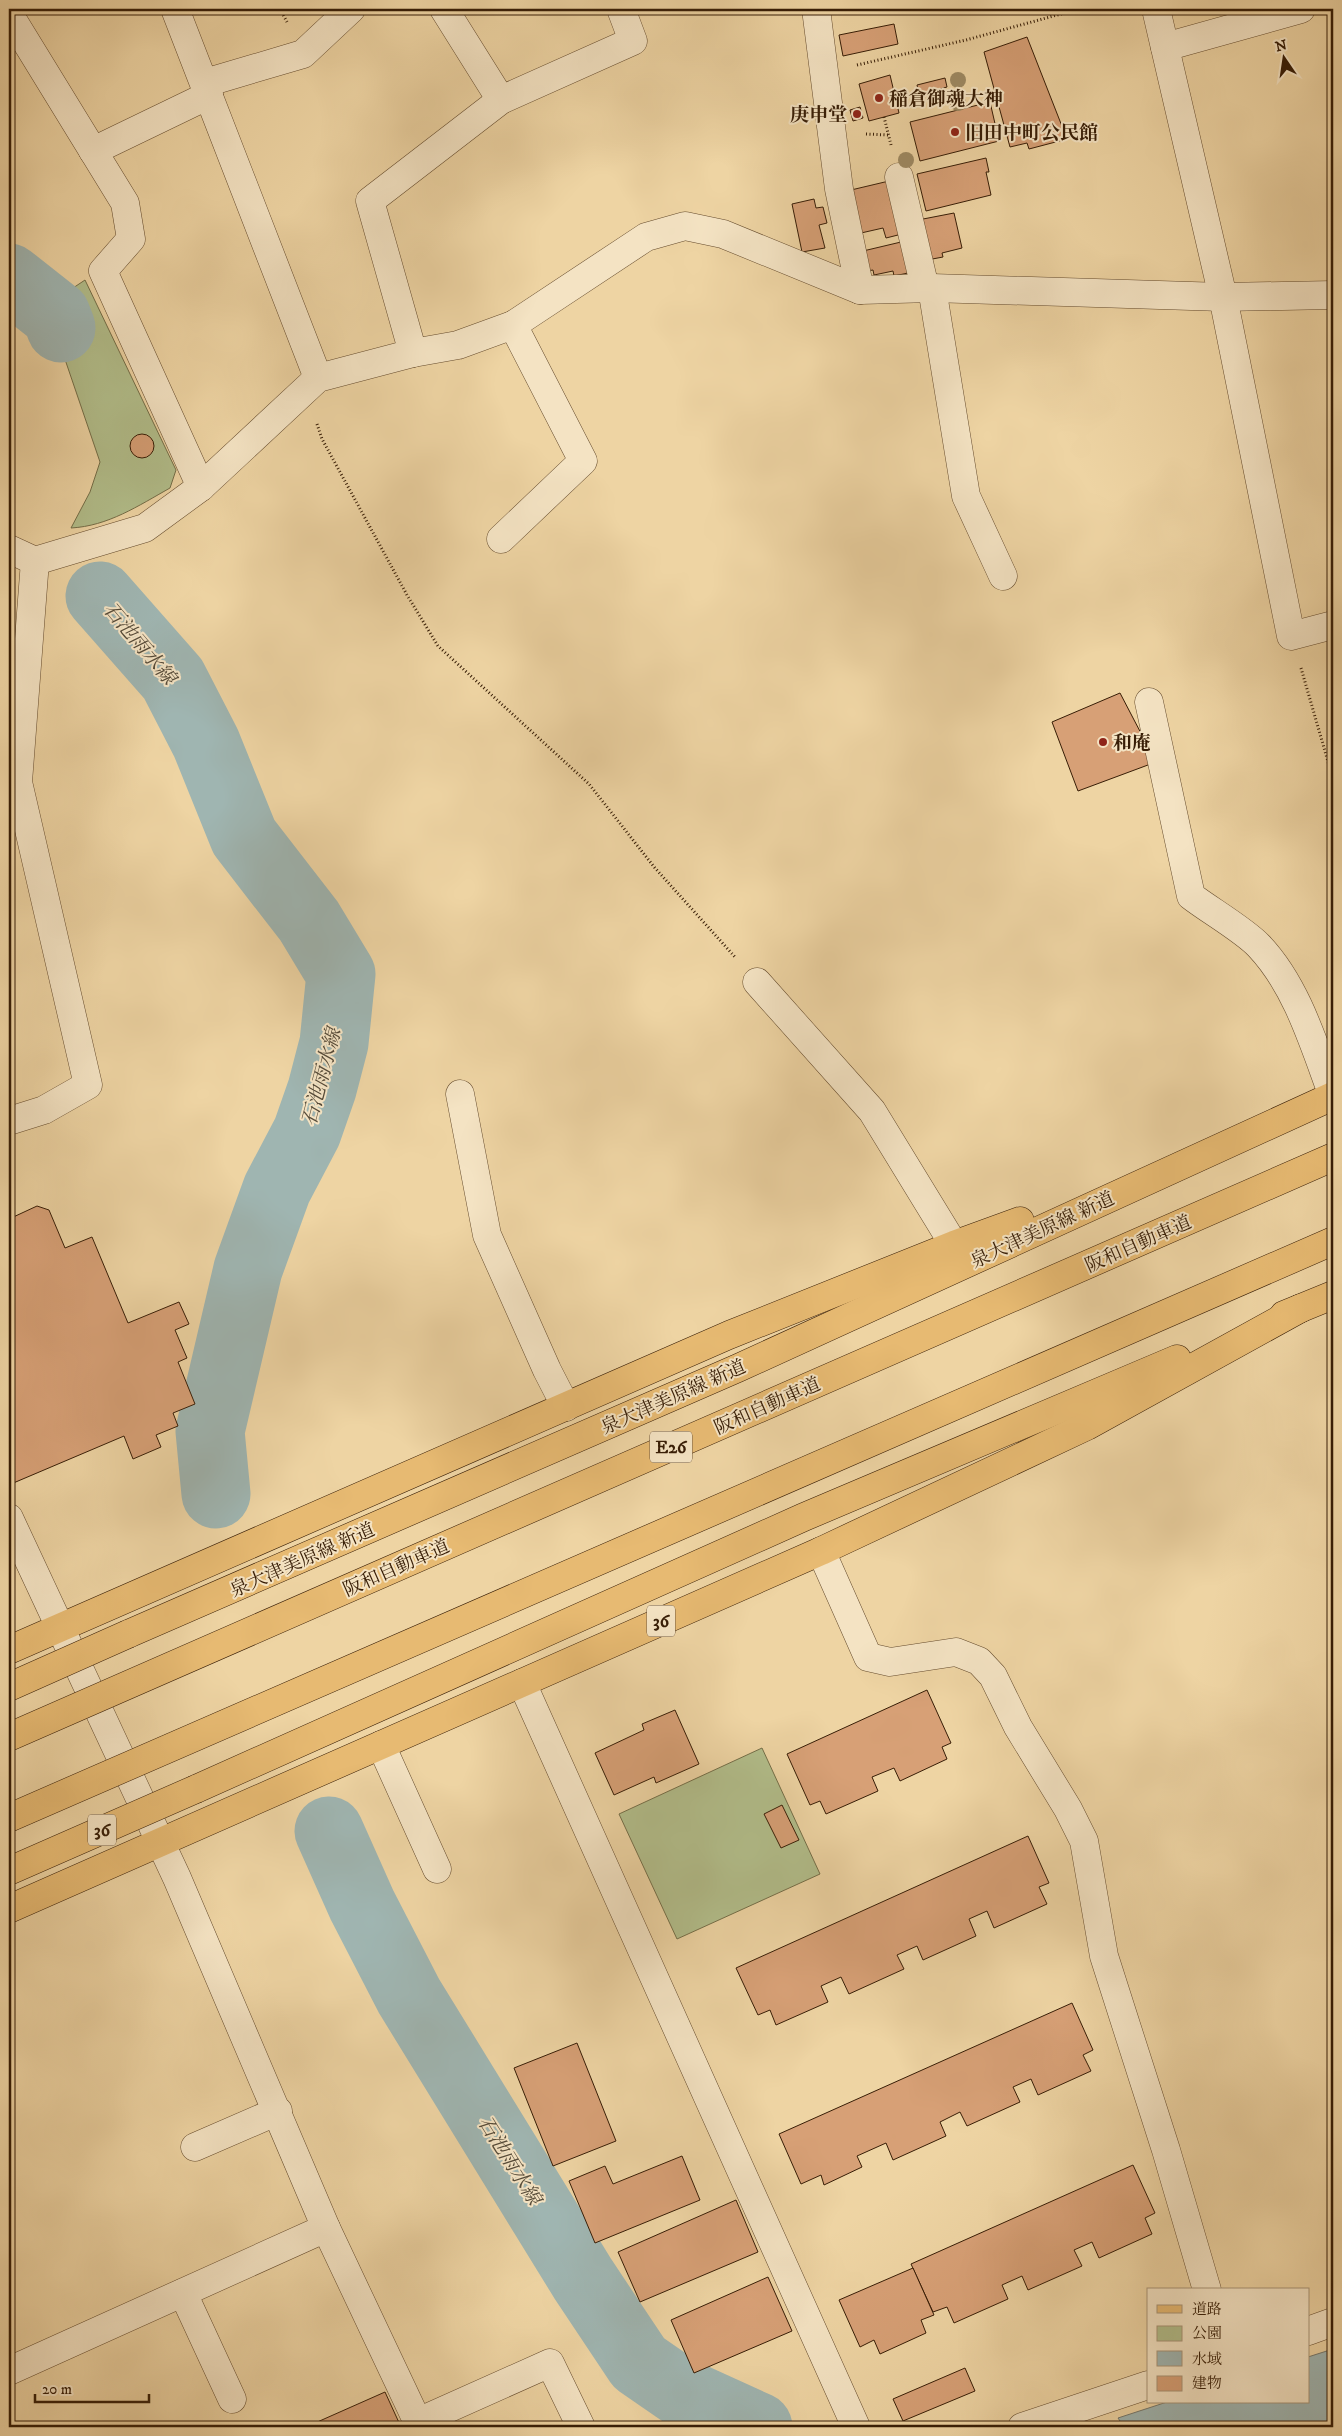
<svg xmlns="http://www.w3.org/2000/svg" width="1342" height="2436" viewBox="0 0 1342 2436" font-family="'IM FELL DW Pica','Noto Serif JP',serif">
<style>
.green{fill:#b2be8b;stroke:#746e48}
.water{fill:#9fb5b1;stroke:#75786d}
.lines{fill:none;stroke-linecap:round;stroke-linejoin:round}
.river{stroke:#9fb5b1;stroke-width:69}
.building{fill:#d7a076;stroke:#371d06}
.minor-casing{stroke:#654b2d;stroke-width:29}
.major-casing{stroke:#371d06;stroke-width:29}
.path{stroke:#371d06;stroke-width:3;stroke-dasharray:1 2.5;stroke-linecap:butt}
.minor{stroke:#f4e3c3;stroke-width:28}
.major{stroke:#e7ba72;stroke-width:28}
.major-bridge-casing{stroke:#371d06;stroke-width:29;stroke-linecap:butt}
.highway-bridge-casing{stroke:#371d06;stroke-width:29;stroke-linecap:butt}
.major-bridge{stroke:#e7ba72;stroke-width:28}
.highway-bridge{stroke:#e7ba72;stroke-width:28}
.tree{fill:#9e8a63}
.poi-dot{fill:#8f2418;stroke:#f4e3c3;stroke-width:2}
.labels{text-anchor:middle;stroke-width:4;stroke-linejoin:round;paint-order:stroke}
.shield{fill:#f4e3c3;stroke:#70583f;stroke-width:1}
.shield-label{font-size:18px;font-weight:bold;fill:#371d06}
.poi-label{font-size:19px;font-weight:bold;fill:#371d06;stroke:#f4e3c3;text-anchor:start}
.street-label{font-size:19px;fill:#371d06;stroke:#f4e3c3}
.water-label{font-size:20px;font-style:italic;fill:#564b39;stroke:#f4e3c3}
</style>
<rect width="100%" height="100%" fill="#eed4a3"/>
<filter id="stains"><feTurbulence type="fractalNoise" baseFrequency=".004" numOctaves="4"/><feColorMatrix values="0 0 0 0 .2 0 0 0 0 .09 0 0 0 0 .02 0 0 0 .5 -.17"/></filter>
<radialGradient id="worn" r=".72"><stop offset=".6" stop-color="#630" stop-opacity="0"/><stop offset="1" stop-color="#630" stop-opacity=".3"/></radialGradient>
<g class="green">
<path d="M85,280L176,470L170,488C138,506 108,526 71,528L90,492L100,462L56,333L74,325L64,294Z"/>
<path d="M762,1748L820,1874L677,1939L619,1814Z"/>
</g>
<path class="water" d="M1333,2349V2427H1124L1118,2418L1167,2402H1308V2357Z"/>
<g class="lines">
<g class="river">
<path d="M9,278L56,315L61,328"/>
<path d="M100,596L173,679L206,743L244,837L309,921L341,974L334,1043L322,1089L307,1132L277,1189L248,1269L210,1431L216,1494"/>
<path d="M329,1831L362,1905L409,1996L583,2279L639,2363L681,2392L758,2427"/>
</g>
</g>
<g class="building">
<path d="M894,24L898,44L843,56L839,35Z"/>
<path d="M1027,37L1067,139L1029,149L1027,143L1010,147L984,52Z"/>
<path d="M890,75L899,113L869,121L859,84Z"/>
<path d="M945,78L947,87L919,95L917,85Z"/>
<path d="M990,102L999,141L920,161L910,122Z"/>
<path d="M860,107L863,118L853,121L850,110Z"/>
<path d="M986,158L989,172H986L991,195L926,211L917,174Z"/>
<path d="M889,181L902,234L886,238L883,228L861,233L851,190Z"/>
<path d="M814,199L816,208L823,207L827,223L819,225L825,248L802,252L792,204Z"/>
<path d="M954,213L962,248L942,253L943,257L927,260L918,220Z"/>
<path d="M901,242L908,273L894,276L893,271L874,275L873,270L867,271L863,251Z"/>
<circle cx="142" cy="446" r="12"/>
<path d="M1120,693L1156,762L1078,791L1052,722Z"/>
<path d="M37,1206L49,1210L65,1248L92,1237L128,1323L179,1302L189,1324L175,1330L187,1358L178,1362L195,1404L173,1413L178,1426L156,1435L161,1447L133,1459L124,1436L11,1484L9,1478V1219Z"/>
<path d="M927,1690L951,1743L942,1747L947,1759L900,1781L894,1768L872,1777L878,1791L826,1814L820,1801L810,1805L787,1754Z"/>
<path d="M675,1710L699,1764L656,1783L654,1777L614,1795L595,1753L644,1730L642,1724Z"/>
<path d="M782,1805L799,1840L781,1848L764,1814Z"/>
<path d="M1028,1836L1049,1883L1039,1887L1047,1904L994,1928L987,1911L969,1919L976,1936L923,1960L917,1946L897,1955L904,1969L849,1994L841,1977L821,1986L828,2002L776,2025L770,2010L758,2015L736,1968Z"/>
<path d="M1072,2003L1093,2050L1083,2055L1091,2071L1038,2095L1031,2079L1013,2087L1020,2102L967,2126L960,2112L940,2122L946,2136L893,2160L886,2143L857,2156L862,2167L824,2185L821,2175L801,2184L779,2134Z"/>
<path d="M577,2043L616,2141L553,2166L514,2068Z"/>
<path d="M682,2156L700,2200L595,2243L569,2181L605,2166L613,2184Z"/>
<path d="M1133,2165L1155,2213L1145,2218L1152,2234L1099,2258L1092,2242L1074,2250L1082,2266L1028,2290L1022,2276L1002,2285L1008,2299L954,2323L947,2307L933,2312L911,2264Z"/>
<path d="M736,2200L758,2252L640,2302L618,2252Z"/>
<path d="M913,2268L934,2315L921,2320L926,2333L880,2354L874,2340L860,2347L839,2300Z"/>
<path d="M768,2277L792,2331L694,2373L671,2320Z"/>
<path d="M965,2368L975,2391L903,2421L893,2399Z"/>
<path d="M385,2392L401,2427H306Z"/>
</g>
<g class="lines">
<g class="minor-casing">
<g id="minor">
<path d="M9,9V14L125,203L131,239L103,271L201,487"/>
<path d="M175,9L318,378"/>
<path d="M444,9L501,100"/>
<path d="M816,9L839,189L860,290"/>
<path d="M1156,9L1223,297L1291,636L1333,625"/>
<path d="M1165,47L1301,9"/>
<path d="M205,83L303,54L351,9"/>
<path d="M93,151L209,95"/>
<path d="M899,177L925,288"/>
<path d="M932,288L966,496L1003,576"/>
<path d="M413,353L370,201L501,100L633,41L621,9"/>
<path d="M501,539L583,461L513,325"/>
<path d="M9,549L35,561L145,528L201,487L318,378L413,353L458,345L513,325L646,237L685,226L723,234L860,290L932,288L1223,297L1333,295"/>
<path d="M1149,702L1191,896C1209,910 1244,930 1259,946C1297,986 1314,1045 1333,1096"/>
<path d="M757,982L872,1111L954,1245"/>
<path d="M460,1094L487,1235L547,1370L566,1407"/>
<path d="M9,1121L44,1110L88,1085L18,782L35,561"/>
<path d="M9,1518L177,1878L326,2228L420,2427"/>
<path d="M821,1551L868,1657L890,1662L956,1652L979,1661L993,1676L1018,1727L1068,1809L1084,1841L1104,1956L1166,2150L1207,2290"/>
<path d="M522,1683L856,2427"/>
<path d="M381,1745L437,1869"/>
<path d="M195,2147L278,2111"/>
<path d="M183,2293L232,2399"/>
<path d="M1308,2331L1333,2322"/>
<path d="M9,2371L326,2228"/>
<path d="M418,2422L550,2363L581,2427"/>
<path d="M1022,2427L1148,2385"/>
</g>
</g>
<g class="major-casing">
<g id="major">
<path d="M1284,1315L1333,1295"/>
<path d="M128,1634L738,1368L1333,1096"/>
<path d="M9,1650L729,1335L954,1245L1020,1221"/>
<path d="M196,1789L804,1517L1177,1359"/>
<path d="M9,1909L821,1551L1087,1426L1301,1308"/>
</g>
</g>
<g class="path">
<path d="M280,9L287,22"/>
<path d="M857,65L966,40L1079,9"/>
<path d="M884,117L891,145"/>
<path d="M866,134L888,135"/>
<path d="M317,424L322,439L407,595L438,646L589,784L655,868L735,957"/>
<path d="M1301,668L1333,779"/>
</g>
<use href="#minor" class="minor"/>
<use href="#major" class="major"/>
<g class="major-bridge-casing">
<g id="major-bridge">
<path d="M9,1687L128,1634"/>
<path d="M9,1871L196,1789"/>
</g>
</g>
<g class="highway-bridge-casing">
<g id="highway-bridge">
<path d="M9,1737L1333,1157"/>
<path d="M9,1818L1333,1241"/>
</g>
</g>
<use href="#major-bridge" class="major-bridge"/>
<use href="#highway-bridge" class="highway-bridge"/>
</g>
<g class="tree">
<circle cx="958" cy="80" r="8"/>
<circle cx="958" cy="103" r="8"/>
<circle cx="906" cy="160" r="8"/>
</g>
<g class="poi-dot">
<circle cx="879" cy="98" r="5"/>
<circle cx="857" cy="114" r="5"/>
<circle cx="955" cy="132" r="5"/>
<circle cx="1103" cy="742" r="5"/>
</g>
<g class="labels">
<g class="shield">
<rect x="650" y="1431.5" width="42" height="31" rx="4"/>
<rect x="647" y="1605.5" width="28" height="31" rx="4"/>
<rect x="88" y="1814.5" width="28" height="31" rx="4"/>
</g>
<g class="shield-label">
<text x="671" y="1453">E26</text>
<text x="661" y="1627">36</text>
<text x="102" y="1836">36</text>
</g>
<g class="poi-label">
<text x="889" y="105">稲倉御魂大神</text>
<text x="847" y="121" text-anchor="end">庚申堂</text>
<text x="965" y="139">旧田中町公民館</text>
<text x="1113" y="749">和庵</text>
</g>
<g class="street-label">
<text transform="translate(1042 1229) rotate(-25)" y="7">泉大津美原線 新道</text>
<text transform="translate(1138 1243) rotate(-24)" y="7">阪和自動車道</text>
<text transform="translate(673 1396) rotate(-24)" y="7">泉大津美原線 新道</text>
<text transform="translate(767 1405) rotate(-24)" y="7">阪和自動車道</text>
<text transform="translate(302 1559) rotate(-24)" y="7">泉大津美原線 新道</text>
<text transform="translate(396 1567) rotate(-24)" y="7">阪和自動車道</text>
</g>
<g class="water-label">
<text transform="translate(140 643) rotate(50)" y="7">石池雨水線</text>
<text transform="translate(321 1077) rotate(-75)" y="7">石池雨水線</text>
<text transform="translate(510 2160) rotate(58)" y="7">石池雨水線</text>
</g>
</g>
<rect width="1342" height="2436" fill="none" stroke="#eed4a3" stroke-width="30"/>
<rect x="10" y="10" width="1322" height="2416" fill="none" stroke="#371d06" stroke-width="2.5"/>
<rect x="15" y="15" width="1312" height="2406" fill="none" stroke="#371d06"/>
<rect x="1147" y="2288" width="162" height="115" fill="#f4e3c3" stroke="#a89477"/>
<rect x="1157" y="2305" width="25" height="8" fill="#e7ba72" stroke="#a89477"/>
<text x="1192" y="2314" font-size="15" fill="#371d06">道路</text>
<rect x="1157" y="2326" width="25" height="15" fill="#b2be8b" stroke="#a89477"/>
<text x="1192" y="2338" font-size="15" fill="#371d06">公園</text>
<rect x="1157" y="2351" width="25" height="15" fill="#9fb5b1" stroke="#a89477"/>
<text x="1192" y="2364" font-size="15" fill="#371d06">水域</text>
<rect x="1157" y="2376" width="25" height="15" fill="#d7a076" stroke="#a89477"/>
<text x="1192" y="2388" font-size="15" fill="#371d06">建物</text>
<g transform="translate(1284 58) rotate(347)" stroke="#f4e3c3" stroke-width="4" paint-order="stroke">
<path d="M0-4L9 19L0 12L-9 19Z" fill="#371d06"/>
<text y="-8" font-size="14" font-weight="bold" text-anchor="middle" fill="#371d06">N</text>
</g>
<path d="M35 2394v8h114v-8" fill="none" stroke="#371d06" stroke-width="2.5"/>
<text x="42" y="2394" font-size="15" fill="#371d06" stroke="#f4e3c3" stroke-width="4" paint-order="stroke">20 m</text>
<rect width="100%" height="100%" filter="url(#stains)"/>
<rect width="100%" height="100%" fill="url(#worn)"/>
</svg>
